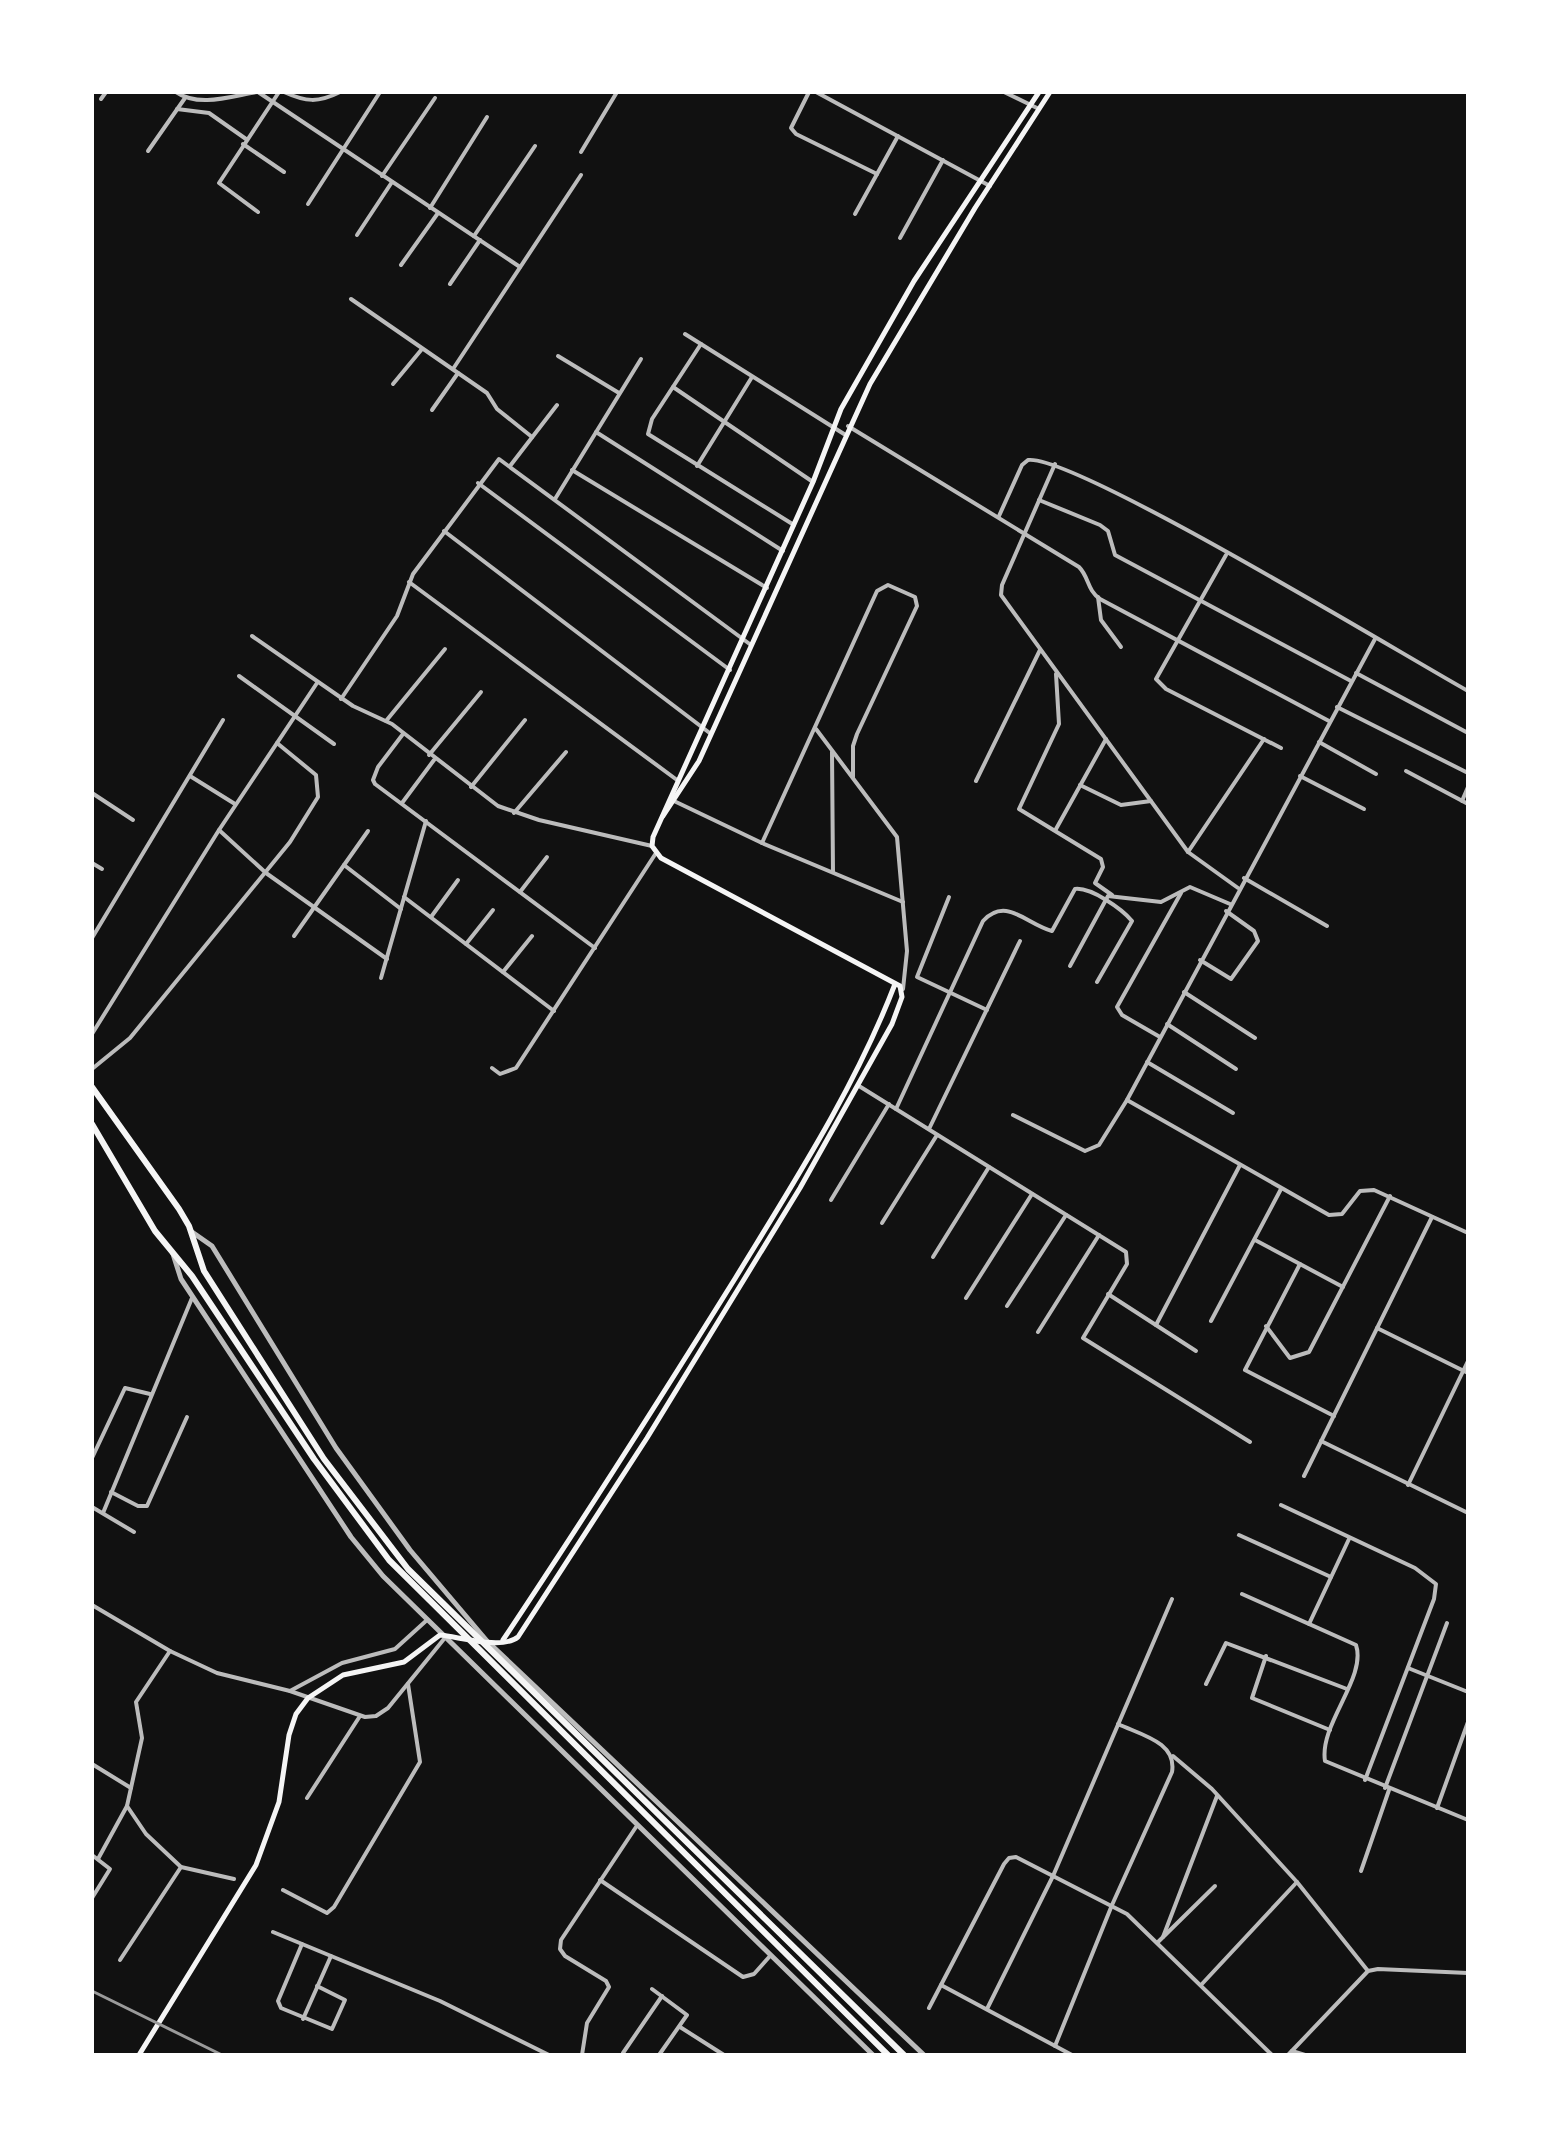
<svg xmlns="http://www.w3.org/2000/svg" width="1560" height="2147" viewBox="0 0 1560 2147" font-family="Roboto,sans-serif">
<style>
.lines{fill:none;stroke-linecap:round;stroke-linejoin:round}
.minor{stroke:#bcbcbc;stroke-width:4}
.tertiary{stroke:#bcbcbc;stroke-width:5}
.secondary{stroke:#f5f5f5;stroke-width:5}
.trunk{stroke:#f5f5f5;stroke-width:6}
.rail{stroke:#9a9a9a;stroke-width:3}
</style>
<rect width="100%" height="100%" fill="#111"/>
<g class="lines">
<g class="minor">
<path d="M176,92C199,108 232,96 257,92"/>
<path d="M258,92L520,267"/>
<path d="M284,92C306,102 318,103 340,92"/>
<path d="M809,92L791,128L796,134L877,174"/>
<path d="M816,92L990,186"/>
<path d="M1004,92L1039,109"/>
<path d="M101,99L106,92"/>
<path d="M177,109L209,113L246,139"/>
<path d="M243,144L284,172"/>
<path d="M148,151L185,98"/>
<path d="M581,152L617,92"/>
<path d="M382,176L435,98"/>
<path d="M308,204L380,92"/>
<path d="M430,208L487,117"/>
<path d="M258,212L219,183L279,92"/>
<path d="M855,214L898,136"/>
<path d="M357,235L392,182"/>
<path d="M474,236L535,146"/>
<path d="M900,238L943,160"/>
<path d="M401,265L438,213"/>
<path d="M450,284L480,240"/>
<path d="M351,299L487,393L497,409L532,437"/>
<path d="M685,334L844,434"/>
<path d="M701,344L652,419L648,434L794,525"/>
<path d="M558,356L619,393"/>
<path d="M453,369L581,175"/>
<path d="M393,384L422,349"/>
<path d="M673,387L813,482"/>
<path d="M432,410L458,373"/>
<path d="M848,426L1079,567C1089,577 1087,590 1100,599L1329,721"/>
<path d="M596,432L783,551"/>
<path d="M1055,464L1002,585L1001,595L1188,852L1238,888"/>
<path d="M510,466L557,405"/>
<path d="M697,466L752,377"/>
<path d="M572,470L767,588"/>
<path d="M478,483L730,670"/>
<path d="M555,499L641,359"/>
<path d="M1039,500L1100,525L1108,531L1115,555L1351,681"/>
<path d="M999,516L1022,465L1028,460C1074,454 1403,655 1468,691"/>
<path d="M444,531L711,734"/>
<path d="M1226,555L1156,679L1166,689L1281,748"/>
<path d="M409,582L677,780"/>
<path d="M1098,597L1101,620L1121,647"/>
<path d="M252,636L353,706L392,724L498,806L539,820L652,846"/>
<path d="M1356,673L1468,733"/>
<path d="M1056,674L1059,724L1019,809L1101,859L1103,867L1095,883L1112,895"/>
<path d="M239,676L334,744"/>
<path d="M341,699L397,616L413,574L499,459L751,645"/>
<path d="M1337,707L1468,773"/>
<path d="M386,721L445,649"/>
<path d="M816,729L897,837L907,951L903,989"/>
<path d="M403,734L378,767L373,780L375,784L595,948"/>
<path d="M1319,742L1376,774"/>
<path d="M832,752L833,872"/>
<path d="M429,755L481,692"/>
<path d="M1406,771L1468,804"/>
<path d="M190,776L235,804"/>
<path d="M1300,776L1364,809"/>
<path d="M976,781L1040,650"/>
<path d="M1080,785L1121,805L1151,801"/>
<path d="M471,787L525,720"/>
<path d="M92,793L133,820"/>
<path d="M674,801L762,843L903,902"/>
<path d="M1462,801L1468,787"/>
<path d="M402,803L434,760"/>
<path d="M514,813L566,752"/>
<path d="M1056,829L1106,739"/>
<path d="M219,830L266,873L387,959"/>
<path d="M762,843L877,591L888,585L915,597L917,606L857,734L853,746V777"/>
<path d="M1188,852L1264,739"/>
<path d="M92,863L102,869"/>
<path d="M344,865L401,909"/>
<path d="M1244,878L1327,926"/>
<path d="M520,892L547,857"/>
<path d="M404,897L554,1011"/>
<path d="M949,897L917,977L987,1010"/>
<path d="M431,917L458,880"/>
<path d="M294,936L368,831"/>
<path d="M92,938L223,720"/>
<path d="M466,944L493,910"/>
<path d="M1200,960L1231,979L1258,941L1254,931L1226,911"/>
<path d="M1070,966L1108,896L1161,902L1190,887L1230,904"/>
<path d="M503,972L532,936"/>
<path d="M381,978L426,821"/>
<path d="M1184,992L1255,1038"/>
<path d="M1167,1024L1236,1069"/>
<path d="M92,1034L219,830L317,683"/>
<path d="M1160,1037L1122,1015L1117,1007L1181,893"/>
<path d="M1147,1062L1233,1113"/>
<path d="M492,1068L500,1074L516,1068L656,853"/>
<path d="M92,1069L130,1038L290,842L318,797L316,775L277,743"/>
<path d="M859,1086L1126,1252L1127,1264L1083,1338L1250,1442"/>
<path d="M1127,1100L1329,1215L1342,1214L1360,1191L1374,1190L1468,1233"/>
<path d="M896,1109L983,921C1006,896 1026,924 1052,931L1075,889C1091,887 1122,909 1132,921L1097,982"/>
<path d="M1013,1115L1085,1151L1099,1145L1127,1100L1375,639"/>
<path d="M929,1129L1020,941"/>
<path d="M831,1200L889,1104"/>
<path d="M882,1223L937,1135"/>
<path d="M1255,1240L1343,1287"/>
<path d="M933,1257L989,1167"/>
<path d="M1300,1264L1245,1370L1334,1416"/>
<path d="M1108,1294L1196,1351"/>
<path d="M966,1298L1032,1194"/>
<path d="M1007,1306L1066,1215"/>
<path d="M1211,1321L1281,1189"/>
<path d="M1156,1325L1240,1165"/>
<path d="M1266,1326L1290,1358L1309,1352L1390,1196"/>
<path d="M1377,1328L1468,1373"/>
<path d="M1038,1332L1099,1235"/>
<path d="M1321,1441L1468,1513"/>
<path d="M92,1458L125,1388L150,1394"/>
<path d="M1304,1476L1432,1217"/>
<path d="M1408,1485L1468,1361"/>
<path d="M111,1492L138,1506H147L187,1417"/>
<path d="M1281,1505L1415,1568L1436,1584L1434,1599L1365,1780"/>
<path d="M92,1507L134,1532"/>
<path d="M103,1513L192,1298"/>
<path d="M1239,1535L1331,1577"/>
<path d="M1242,1594L1356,1645C1367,1678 1319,1724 1325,1761L1468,1820"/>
<path d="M92,1605L170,1651L217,1673L290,1691L365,1717L376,1716L388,1708L444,1639"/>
<path d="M1309,1624L1349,1539"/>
<path d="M170,1651L136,1702L142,1738L127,1806L146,1834L181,1867L234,1879"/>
<path d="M1266,1656L1252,1698L1330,1730"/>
<path d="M1408,1668L1468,1692"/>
<path d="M1206,1684L1226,1643L1347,1689"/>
<path d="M290,1691L342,1663L395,1649L427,1620"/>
<path d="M1173,1756L1212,1789L1297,1882L1368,1971"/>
<path d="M92,1764L131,1788"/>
<path d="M1385,1788L1447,1623"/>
<path d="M307,1798L360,1716"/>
<path d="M1437,1808L1468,1722"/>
<path d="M92,1855L110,1869L92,1898"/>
<path d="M98,1859L127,1806"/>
<path d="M1361,1871L1389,1790"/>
<path d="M600,1880L743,1977L754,1974L770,1956"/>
<path d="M283,1890L327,1913L334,1907L420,1762L408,1684"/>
<path d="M273,1932L440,2001L549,2055"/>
<path d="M1163,1937L1217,1796"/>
<path d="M1158,1942L1215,1886"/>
<path d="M302,1944L278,2001L281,2008L332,2029L345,2000L317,1986"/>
<path d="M120,1960L181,1867"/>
<path d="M941,1985L1072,2055"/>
<path d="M1201,1985L1297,1882"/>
<path d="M652,1989L687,2015L659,2055"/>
<path d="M929,2008L1004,1864L1009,1858L1016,1857L1127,1914L1272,2055"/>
<path d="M987,2009L1053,1876L1172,1599"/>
<path d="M303,2019L331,1956"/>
<path d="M680,2027L724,2055"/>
<path d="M1055,2046L1112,1905L1172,1772C1177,1742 1141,1735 1118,1724"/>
<path d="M1292,2051L1305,2055"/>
<path d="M623,2053L662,1996"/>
<path d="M582,2055L587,2023L609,1987L606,1981L565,1956L560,1949L561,1940L636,1827"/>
<path d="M1288,2055L1368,1971L1378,1969L1468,1973"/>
</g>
<g class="tertiary">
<path d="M192,1232L212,1246L336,1448L410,1550L487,1641L924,2055"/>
<path d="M173,1254L181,1279L351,1537L383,1576L873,2055"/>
</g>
<g class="secondary">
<path d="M663,816L699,761L870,384L975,208L1050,92"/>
<path d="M503,1640C583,1520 660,1399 736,1277C794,1182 855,1088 895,984"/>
<path d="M139,2055L256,1865L279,1802L289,1735L296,1714L308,1698L343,1675L404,1662L440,1635C460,1637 502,1650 518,1637L647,1438L800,1188L892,1024L902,997L900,986L661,858L652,846L653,837L813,482L841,409L914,281L1039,92"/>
</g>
<g class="trunk">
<path d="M92,1087L179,1209L189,1226L204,1271L324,1459L408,1569L904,2055"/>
<path d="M92,1124L155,1231L192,1276L314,1459L389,1560L888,2055"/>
</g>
<path class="rail" d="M92,1991L222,2055"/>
</g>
<rect width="1560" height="2147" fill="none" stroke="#ffffff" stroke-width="188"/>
</svg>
